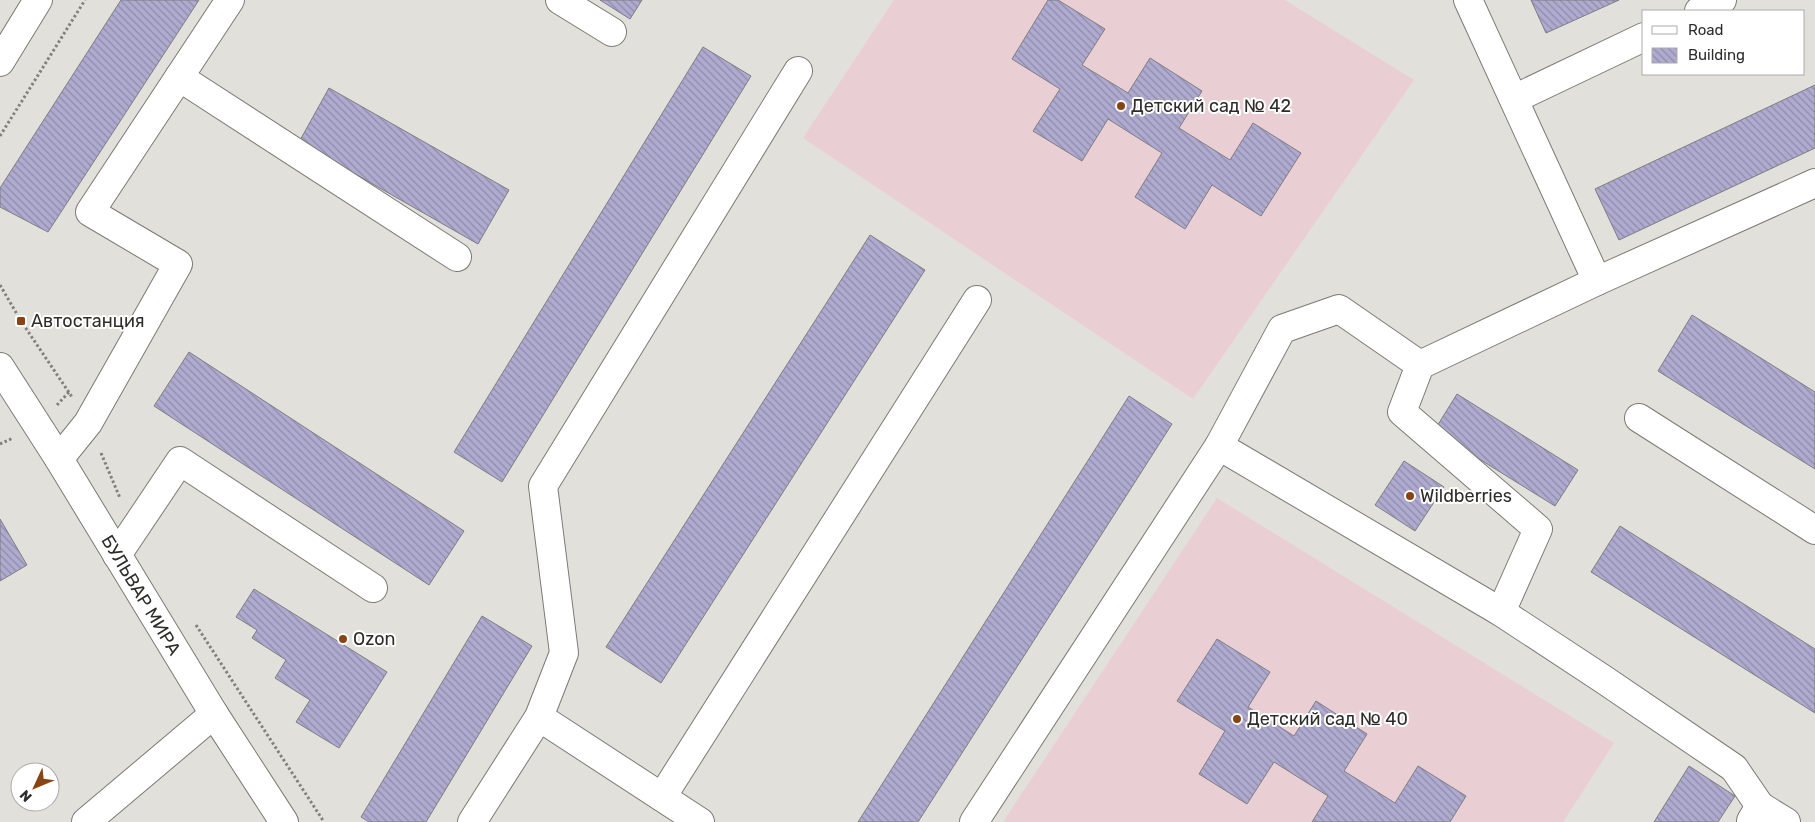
<svg xmlns="http://www.w3.org/2000/svg" width="1815" height="822" viewBox="0 0 1815 822" font-family="Rubik,sans-serif">
<style>
.education{fill:#e9cfd4}
.building{fill:url(#building-back-hatch);stroke:#7e7d83}
.lines{fill:none;stroke-linecap:round;stroke-linejoin:round}
.minor-casing{stroke:#7c7a74;stroke-width:30}
.path{stroke:#81807c;stroke-width:3;stroke-dasharray:2.5 2.5;stroke-linecap:butt}
.minor{stroke:#fff;stroke-width:28}
.poi-dot{fill:#874513;stroke:#fff;stroke-width:2}
.labels{text-anchor:middle;stroke-width:4;stroke-linejoin:round;paint-order:stroke}
.poi-label{font-size:18px;fill:#2e2d2b;stroke:#fff;text-anchor:start}
.street-label{font-size:18px;fill:#2e2d2b;stroke:#fff}
</style>
<defs>
<pattern id="building-back-hatch" width="6" height="6" patternUnits="userSpaceOnUse" patternTransform="scale(1.25)"><rect width="6" height="6" fill="#afaacf"/><path d="M-1 5l2 2M0 0l6 6M5-1l2 2" fill="none" stroke="#8f8ba8"/></pattern>
</defs>
<rect width="100%" height="100%" fill="#e2e0da"/>
<g class="education">
<path d="M894,0H1285L1414,80L1193,399L803,138Z"/>
<path d="M1217,498L1614,743L1563,822H1003Z"/>
</g>
<g class="building">
<path d="M121,0H199L48,232L0,207V188Z"/>
<path d="M600,0H642L630,19Z"/>
<path d="M1048,0H1058L1105,29L1082,65L1128,93L1150,58L1202,91L1179,128L1230,160L1253,123L1301,153L1261,216L1212,185L1185,229L1135,197L1162,153L1108,119L1082,161L1033,131L1060,89L1012,59Z"/>
<path d="M1531,0H1619L1546,33Z"/>
<path d="M703,47L751,76L502,482L454,452Z"/>
<path d="M1815,85V148L1619,240L1595,189Z"/>
<path d="M329,88L509,190L478,244L299,142Z"/>
<path d="M870,235L925,270L661,683L606,647Z"/>
<path d="M1692,315L1815,392V469L1658,371Z"/>
<path d="M189,352L464,531L429,585L154,406Z"/>
<path d="M1457,394L1578,470L1555,506L1434,431Z"/>
<path d="M1129,396L1172,424L918,822H858Z"/>
<path d="M1404,461L1444,487L1415,531L1375,505Z"/>
<path d="M0,519L27,565L0,581Z"/>
<path d="M1620,526L1815,649V713L1591,572Z"/>
<path d="M254,589L387,672L339,748L296,722L310,700L275,678L286,660L252,638L257,630L236,617Z"/>
<path d="M482,616L532,646L426,822H369L361,817Z"/>
<path d="M1217,639L1270,672L1248,707L1294,736L1316,701L1367,734L1344,771L1395,803L1418,766L1466,796L1450,822H1312L1328,796L1274,762L1247,804L1199,774L1225,731L1177,701Z"/>
<path d="M1689,766L1735,796L1718,822H1654Z"/>
</g>
<g class="lines">
<g class="minor-casing">
<g id="minor">
<path d="M560,0L612,32"/>
<path d="M1468,0L1597,281"/>
<path d="M1699,11L1722,0"/>
<path d="M0,62L38,0"/>
<path d="M179,77L457,257"/>
<path d="M1514,99L1644,37"/>
<path d="M1420,365L1402,412L1538,529L1501,612"/>
<path d="M0,367L59,459L214,714L284,822"/>
<path d="M1639,418L1815,530"/>
<path d="M1219,446L1501,612L1603,679L1734,768L1760,806"/>
<path d="M59,459L88,423L178,264L90,212L230,0"/>
<path d="M117,555L180,461L373,588"/>
<path d="M539,717L700,822"/>
<path d="M662,797L977,300"/>
<path d="M1751,821L1760,806L1786,822"/>
<path d="M86,822L214,714"/>
<path d="M472,822L539,717L564,653L543,486L798,71"/>
<path d="M974,822L1219,446L1282,329L1339,309L1420,365L1597,281L1815,183"/>
</g>
</g>
<g class="path">
<path d="M0,136L85,0"/>
<path d="M0,285L21,321L72,397"/>
<path d="M57,405L69,392"/>
<path d="M0,444L13,438"/>
<path d="M101,453L120,498"/>
<path d="M196,625L324,822"/>
</g>
<use href="#minor" class="minor"/>
</g>
<g class="poi-dot">
<circle cx="1121" cy="106" r="5"/>
<rect x="16" y="316" width="10" height="10" rx="2.5"/>
<circle cx="1410" cy="496" r="5"/>
<circle cx="343" cy="639" r="5"/>
<circle cx="1237" cy="719" r="5"/>
</g>
<g class="labels">
<g class="poi-label">
<text x="1131" y="112">Детский сад № 42</text>
<text x="31" y="327">Автостанция</text>
<text x="1420" y="502">Wildberries</text>
<text x="353" y="645">Ozon</text>
<text x="1247" y="725">Детский сад № 40</text>
</g>
<g class="street-label">
<text transform="translate(141 595) rotate(59)" y="6">БУЛЬВАР МИРА</text>
</g>
</g>
<rect x="1642" y="10" width="162" height="65" fill="#ffffff" stroke="#ababaa"/>
<rect x="1652" y="26" width="25" height="8" fill="#ffffff" stroke="#ababaa"/>
<text x="1688" y="35" font-size="15" fill="#2e2d2b">Road</text>
<rect x="1652" y="48" width="25" height="15" fill="url(#building-back-hatch)" stroke="#ababaa"/>
<text x="1688" y="60" font-size="15" fill="#2e2d2b">Building</text>
<g transform="translate(35 787) rotate(226)"><circle r="24" fill="#ffffff" stroke="#ababaa"/>
<path d="M0-4L9 19L0 12L-9 19Z" fill="#874513"/>
<text y="-8" font-size="14" font-weight="bold" text-anchor="middle" fill="#2e2d2b">N</text>
</g>
</svg>
